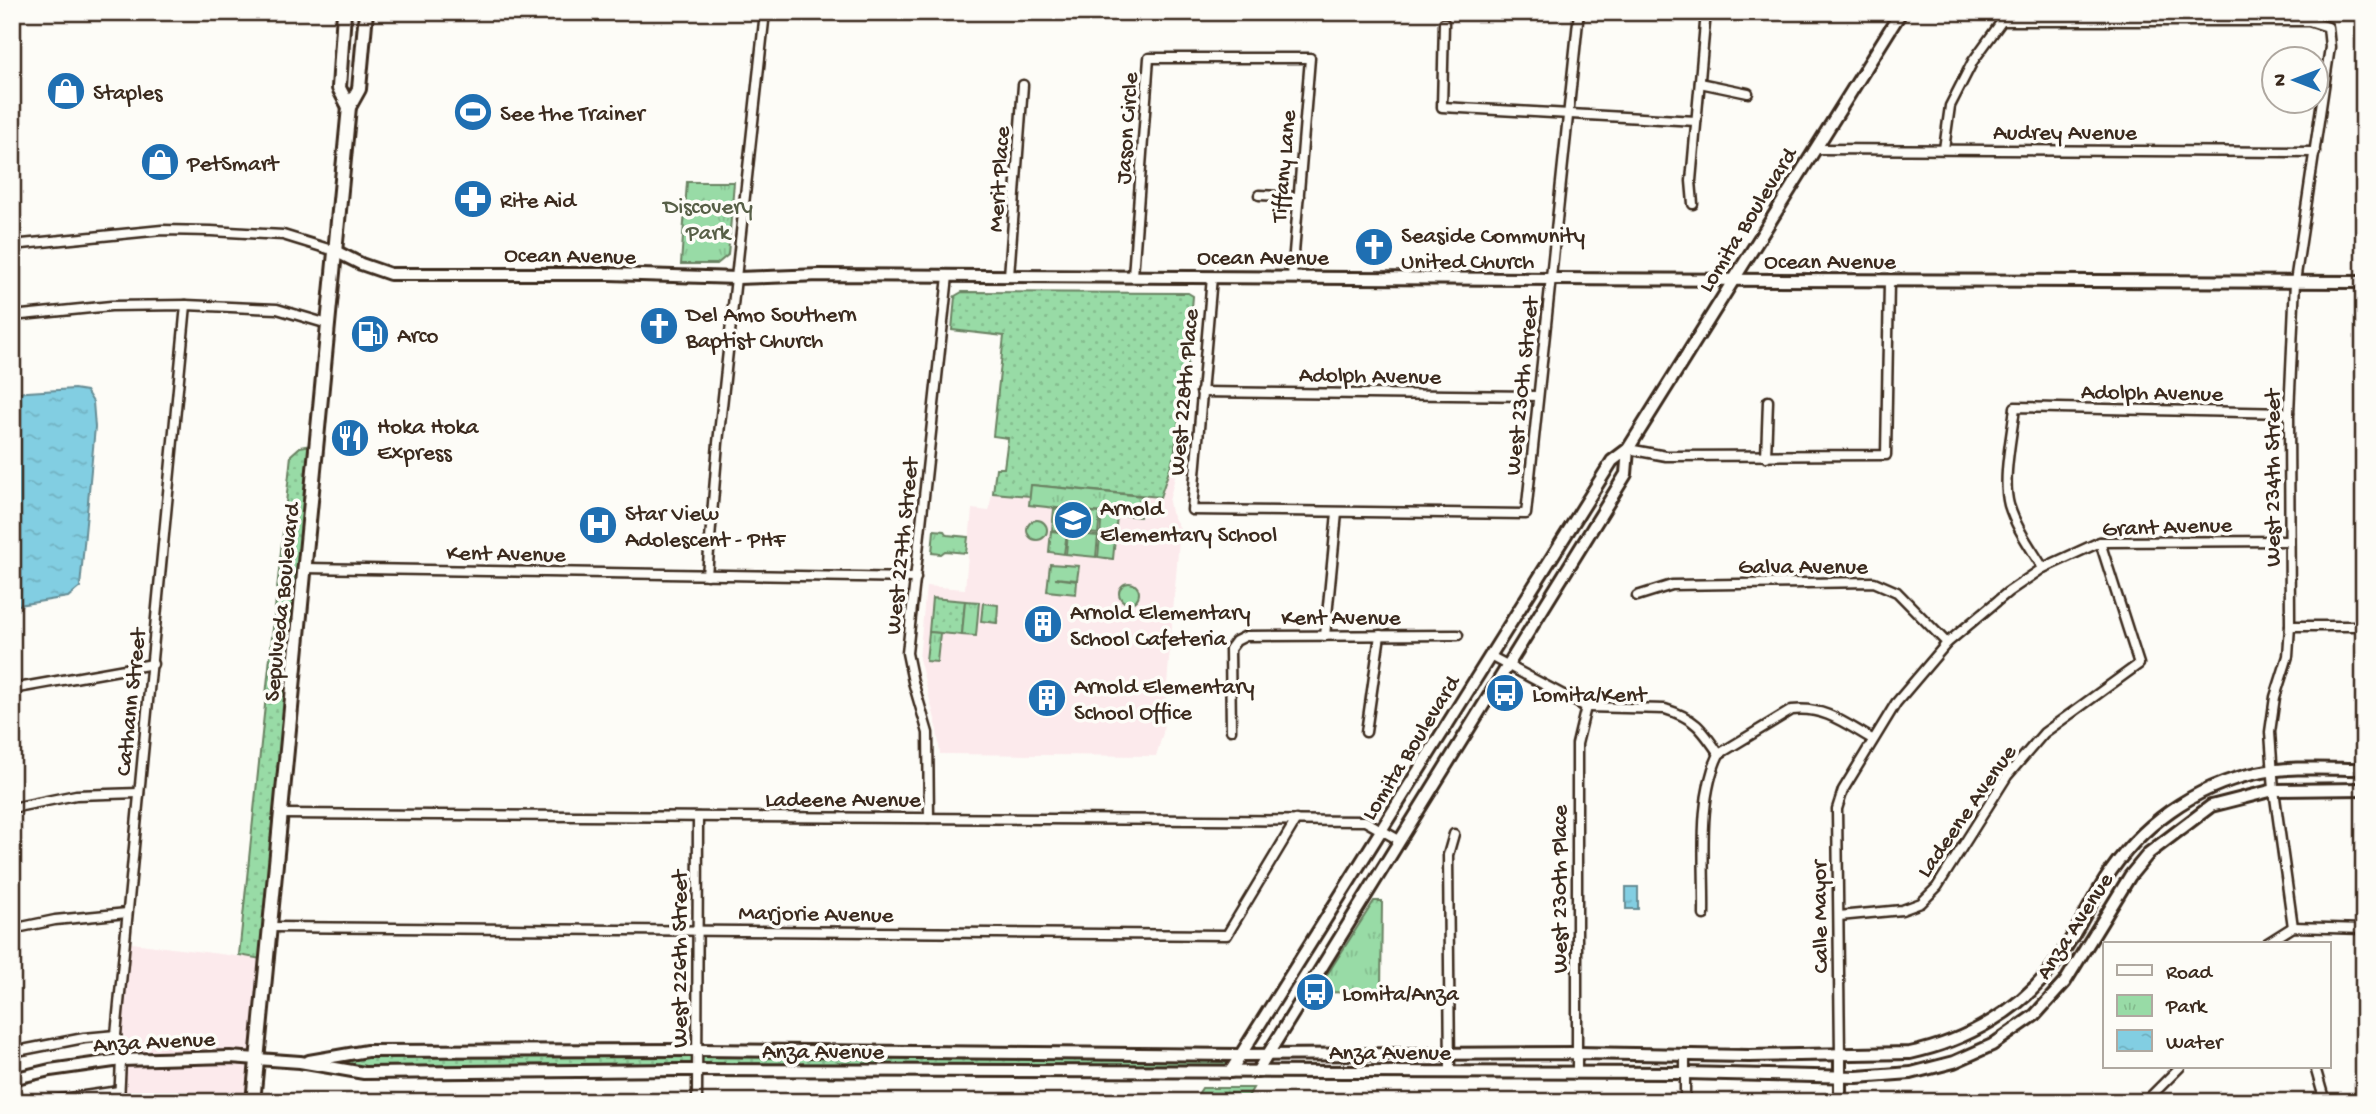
<svg xmlns="http://www.w3.org/2000/svg" width="2376" height="1114" viewBox="0 0 2376 1114" font-family="'Gochi Hand',sans-serif">
<style>
.built{fill:#fceaec}
.grass{fill:url(#grass-dots);stroke:#6a8262;stroke-width:2}
.park{fill:url(#park-tufts);stroke:#6a8262;stroke-width:2}
.pitch{fill:#98dba6;stroke:#6a8262;stroke-width:2}
.water{fill:url(#water-ripples);stroke:#668c94;stroke-width:2}
.lines{fill:none;stroke-linecap:round;stroke-linejoin:round}
.street-casing{stroke:#3b2a1e;stroke-width:13}
.secondary-casing{stroke:#3b2a1e;stroke-width:16}
.primary-casing{stroke:#3b2a1e;stroke-width:18}
.street{stroke:#fdfcf7;stroke-width:8}
.secondary{stroke:#fdfcf7;stroke-width:10}
.primary{stroke:#fdfcf7;stroke-width:12}
.labels{text-anchor:middle;stroke-width:7;stroke-linejoin:round;paint-order:stroke}
.poi-label{font-size:23px;fill:#3b2a1e;stroke:#fdfcf7;text-anchor:start}
.street-label{font-size:23px;fill:#3b2a1e;stroke:#fdfcf7}
.park-label{font-size:23px;fill:#575f47;stroke:#fdfcf7}
</style>
<defs>
<pattern id="grass-dots" width="8" height="8" patternUnits="userSpaceOnUse" patternTransform="scale(1.75)"><rect width="8" height="8" fill="#98dba6"/><path d="M2 2h.1M6 6h.1" fill="none" stroke="#84bc8e" stroke-width="1.8" stroke-linecap="round"/></pattern>
<pattern id="park-tufts" width="24" height="20" patternUnits="userSpaceOnUse" patternTransform="scale(1.75)"><rect width="24" height="20" fill="#98dba6"/><path d="M3 7l-1-3M5 7V3M7 7l1-3M15 17l-1-3M17 17v-4M19 17l1-3" fill="none" stroke="#84bc8e"/></pattern>
<pattern id="water-ripples" width="26" height="14" patternUnits="userSpaceOnUse" patternTransform="scale(1.75)"><rect width="26" height="14" fill="#82cee2"/><path d="M2 4q2-2 4 0t4 0M15 11q2-2 4 0t4 0" fill="none" stroke="#71b1c1"/></pattern>
</defs>
<rect width="100%" height="100%" fill="#fdfcf7"/>
<filter id="ink" filterUnits="userSpaceOnUse"><feTurbulence type="fractalNoise" baseFrequency=".0143" numOctaves="2"/><feDisplacementMap in="SourceGraphic" scale="14" xChannelSelector="R" yChannelSelector="G"/><feConvolveMatrix kernelMatrix="1 2 1 2 8 2 1 2 1" color-interpolation-filters="sRGB"/></filter>
<g filter="url(#ink)">
<g class="built">
<path d="M957,293H1188L1193,296L1180,457L1169,501L1171,513L1180,528L1163,733L1156,756L940,754L936,723L919,659L926,586L965,589L972,509L989,511L996,468H1004L1008,438L993,436L1004,336L952,330Z"/>
<path d="M124,942L267,960L253,1102H119L116,1035Z"/>
</g>
<g class="grass">
<path d="M962,292L1188,293L1193,296L1184,405H1181L1174,456L1160,497L1032,485L1030,496L993,493L996,468H1004L1008,438L993,436L1004,336L952,330L955,296Z"/>
<path d="M317,444L267,960L239,955L291,455L300,447Z"/>
<path d="M932,598L965,601L962,635L929,632Z"/>
<path d="M367,1051L1241,1055L1230,1072L364,1073L300,1062Z"/>
</g>
<g class="park">
<path d="M687,182H734L728,255L717,264H681Z"/>
<path d="M1031,485L1142,496L1140,517L1029,505Z"/>
<path d="M934,530L944,531L947,535L968,537L966,553L945,551L941,554L932,553Z"/>
<path d="M965,601L979,602L976,636L962,635Z"/>
<path d="M983,603L998,605L997,623L981,621Z"/>
<path d="M929,632L940,633L937,662L926,661Z"/>
<path d="M1374,901H1382L1381,993L1316,992Z"/>
<path d="M1202,1088H1253L1245,1102H1193Z"/>
</g>
<g class="pitch">
<path d="M1054,509L1069,510L1067,531L1052,530Z"/>
<path d="M1070,510L1100,513L1098,534L1068,531Z"/>
<path d="M1102,513L1117,515L1115,536L1100,535Z"/>
<circle cx="1037" cy="530" r="10"/>
<path d="M1051,531L1067,533L1064,554L1049,552Z"/>
<path d="M1068,533L1098,536L1096,557L1066,554Z"/>
<path d="M1100,536L1115,538L1113,559L1098,557Z"/>
<path d="M1050,564L1079,566L1077,580L1055,578L1077,581L1076,594L1047,591Z"/>
<circle cx="1129" cy="593" r="10"/>
</g>
<g class="water">
<path d="M74,389L86,391L93,402L95,427L80,587L68,597L12,606V393Z"/>
<rect x="1626" y="887" width="12" height="22"/>
</g>
<g class="lines">
<g class="street-casing">
<g id="street">
<path d="M1444,23L1442,107L1696,121"/>
<path d="M1700,83L1748,93"/>
<path d="M1815,149L2315,152"/>
<path d="M1944,149L1950,106L1973,61L2002,21H2309L2328,27L2330,47L2295,282L2289,413L2290,626L2288,656L2275,697L2270,732L2274,790L2293,927"/>
<path d="M1259,195L1299,197"/>
<path d="M1693,204L1691,181L1706,12"/>
<path d="M12,245L162,230L211,231L283,235L335,251"/>
<path d="M1009,276L1023,85"/>
<path d="M1133,276L1149,58H1310L1292,277"/>
<path d="M1212,277L1192,510L1526,514L1579,12"/>
<path d="M12,316L111,306L186,305L277,309L328,324"/>
<path d="M1201,392L1538,396"/>
<path d="M1628,449L1666,456L1886,455L1889,281"/>
<path d="M1766,457L1768,401"/>
<path d="M305,568L916,578"/>
<path d="M2043,568C2031,548 2016,528 2009,505C2002,478 2012,436 2015,407L2289,413"/>
<path d="M707,575L718,443L765,12"/>
<path d="M1637,596L1672,585L1874,582L1897,592L1947,643"/>
<path d="M2290,626H2364"/>
<path d="M1325,636L1337,513"/>
<path d="M1490,656L1586,707L1665,709C1695,718 1702,729 1719,754L1792,710C1824,706 1846,724 1872,739"/>
<path d="M12,689L153,664"/>
<path d="M1231,730L1230,649L1236,641L1246,636L1458,635"/>
<path d="M1366,732L1380,635"/>
<path d="M12,808L76,795L139,793"/>
<path d="M281,814L1365,821L1399,840"/>
<path d="M929,818L928,733L913,682L907,653L948,276"/>
<path d="M1704,915C1705,863 1697,800 1719,754"/>
<path d="M1839,916L1902,910L1921,903L1937,887L2007,776L2044,733L2139,664L2100,542"/>
<path d="M270,927L1227,935L1296,820"/>
<path d="M12,929L55,920L127,913"/>
<path d="M2266,944L2293,927L2364,929"/>
<path d="M12,1052L84,1038L116,1035"/>
<path d="M1840,1055L1837,809L1843,790L1896,703L1947,643L2008,592L2043,568L2100,542L2289,541"/>
<path d="M2315,1067L2325,1102"/>
<path d="M1450,1073L1448,855L1454,834"/>
<path d="M1577,1073V744L1586,707"/>
<path d="M42,1102L119,1091"/>
<path d="M119,1102L121,1060L116,1035L186,305"/>
<path d="M697,1102L698,817"/>
<path d="M1685,1102V1054"/>
<path d="M2145,1102L2180,1067"/>
</g>
</g>
<g class="secondary-casing">
<g id="secondary">
<path d="M335,251L361,264L390,274H609L737,278L820,275C1335,277 1849,282 2364,282"/>
<path d="M309,1061L367,1051L698,1050L1241,1055L1577,1053L1749,1056L1910,1053C1966,1041 2022,1010 2056,962C2075,936 2088,907 2105,880C2139,826 2194,786 2257,773C2289,766 2331,769 2364,769"/>
<path d="M1230,1072L1612,461L1628,449L1901,12"/>
<path d="M1257,1072L1626,474L1628,449"/>
<path d="M12,1079L50,1070L121,1060L230,1057L300,1062L364,1073L680,1070L1685,1073L1857,1077L1911,1073L1954,1062L1992,1045L2035,1015L2065,982L2130,876L2149,853L2211,806L2274,790L2364,789"/>
<path d="M1840,1102V1055"/>
</g>
</g>
<g class="primary-casing">
<g id="primary">
<path d="M344,12L339,88L349,107"/>
<path d="M253,1102L349,107L359,89L366,12"/>
</g>
</g>
<use href="#street" class="street"/>
<use href="#secondary" class="secondary"/>
<use href="#primary" class="primary"/>
</g>
</g>
<defs>
<g id="shop-disc" transform="scale(2.0125)"><circle r="9.5" fill="#1f6fb2" stroke="#fdfcf7"/><path d="M-5-2.5h2.3a2.7 3.5 0 0 1 5.4 0H5L5.5 6h-11ZM-1.5-2.5h3a1.5 2.3 0 0 0-3 0Z" fill="#fff"/></g>
<g id="stadium-disc" transform="scale(2.0125)"><circle r="9.5" fill="#1f6fb2" stroke="#fdfcf7"/><path d="M0-5a6.5 5 0 1 0 0 10a6.5 5 0 1 0 0-10ZM-3.5-1.8h7v3.6h-7Z" fill="#fff"/></g>
<g id="pharmacy-disc" transform="scale(2.0125)"><circle r="9.5" fill="#1f6fb2" stroke="#fdfcf7"/><path d="M-2-6h4v4h4v4h-4v4h-4v-4h-4v-4h4Z" fill="#fff"/></g>
<g id="church-disc" transform="scale(2.0125)"><circle r="9.5" fill="#1f6fb2" stroke="#fdfcf7"/><path d="M-1.2-6h2.4v3.5h3.3v2.4h-3.3V6h-2.4V-.1h-3.3v-2.4h3.3Z" fill="#fff"/></g>
<g id="fuel-disc" transform="scale(2.0125)"><circle r="9.5" fill="#1f6fb2" stroke="#fdfcf7"/><path d="M-5.5-6h7V0h2V4h1.3V-2.5L3-4.5l.8-.8L6-3V5H2.5V1h-1V6h-7ZM-4.2-4.7v3.2H.2V-4.7Z" fill="#fff"/></g>
<g id="restaurant-disc" transform="scale(2.0125)"><circle r="9.5" fill="#1f6fb2" stroke="#fdfcf7"/><path d="M-5-6h1v4h1v-4h1v4h1v-4h1v5L-1.5 .5V6h-2V.5L-5-1ZM5-6V6H3V1.5H1.5Q1.5-4 5-6Z" fill="#fff"/></g>
<g id="school-disc" transform="scale(2.0125)"><circle r="9.5" fill="#1f6fb2" stroke="#fdfcf7"/><path d="M0-5L7-2L0 1L-7-2ZM-4 1L0 2.5L4 1V4Q0 6-4 4Z" fill="#fff"/></g>
<g id="hospital-disc" transform="scale(2.0125)"><circle r="9.5" fill="#1f6fb2" stroke="#fdfcf7"/><path d="M-5-5h3v3.5h4V-5h3V5h-3V1.5h-4V5h-3Z" fill="#fff"/></g>
<g id="building-disc" transform="scale(2.0125)"><circle r="9.5" fill="#1f6fb2" stroke="#fdfcf7"/><path d="M-4-6H4V6H1V3H-1V6H-4ZM-2.5-4.3h1.7v1.8h-1.7ZM.8-4.3h1.7v1.8H.8ZM-2.5-1h1.7V.8h-1.7ZM.8-1h1.7V.8H.8Z" fill="#fff"/></g>
<g id="bus-disc" transform="scale(2.0125)"><circle r="9.5" fill="#1f6fb2" stroke="#fdfcf7"/><path d="M-5-6H5V4H4V6H2V4H-2V6H-4V4H-5ZM-3.5-4V0h7V-4ZM-3.5 1.2v1.5H-2V1.2ZM2 1.2v1.5H3.5V1.2Z" fill="#fff"/></g>
</defs>
<g fill-rule="evenodd">
<use href="#shop-disc" x="66" y="91"/>
<use href="#stadium-disc" x="473" y="112"/>
<use href="#shop-disc" x="160" y="162"/>
<use href="#pharmacy-disc" x="473" y="199"/>
<use href="#church-disc" x="1374" y="247"/>
<use href="#church-disc" x="659" y="326"/>
<use href="#fuel-disc" x="370" y="334"/>
<use href="#restaurant-disc" x="350" y="438"/>
<use href="#school-disc" x="1073" y="520"/>
<use href="#hospital-disc" x="598" y="525"/>
<use href="#building-disc" x="1043" y="624"/>
<use href="#bus-disc" x="1505" y="693"/>
<use href="#building-disc" x="1047" y="698"/>
<use href="#bus-disc" x="1315" y="992"/>
</g>
<g class="labels">
<g class="poi-label">
<text x="93" y="99">Staples</text>
<text x="500" y="120">See the Trainer</text>
<text x="187" y="170">PetSmart</text>
<text x="500" y="207">Rite Aid</text>
<text x="1401" y="242">Seaside Community<tspan x="1401" dy="26">United Church</tspan></text>
<text x="686" y="321">Del Amo Southern<tspan x="686" dy="26">Baptist Church</tspan></text>
<text x="397" y="342">Arco</text>
<text x="377" y="433">Hoka Hoka<tspan x="377" dy="26">Express</tspan></text>
<text x="1100" y="515">Arnold<tspan x="1100" dy="26">Elementary School</tspan></text>
<text x="625" y="520">Star View<tspan x="625" dy="26">Adolescent - PHF</tspan></text>
<text x="1070" y="619">Arnold Elementary<tspan x="1070" dy="26">School Cafeteria</tspan></text>
<text x="1074" y="693">Arnold Elementary<tspan x="1074" dy="26">School Office</tspan></text>
<text x="1532" y="701">Lomita/Kent</text>
<text x="1342" y="1000">Lomita/Anza</text>
</g>
<g class="street-label">
<text transform="translate(1125 128) rotate(-86)" y="8">Jason Circle</text>
<text x="2065" y="139">Audrey Avenue</text>
<text transform="translate(1282 166) rotate(-85)" y="8">Tiffany Lane</text>
<text transform="translate(997 179) rotate(-86)" y="8">Merit Place</text>
<text transform="translate(1746 219) rotate(-58)" y="8">Lomita Boulevard</text>
<text transform="translate(570 254) rotate(1)" y="8">Ocean Avenue</text>
<text x="1263" y="264">Ocean Avenue</text>
<text x="1830" y="268">Ocean Avenue</text>
<text transform="translate(1370 374) rotate(1)" y="8">Adolph Avenue</text>
<text transform="translate(1520 386) rotate(-84)" y="8">West 230th Street</text>
<text transform="translate(2152 391) rotate(1)" y="8">Adolph Avenue</text>
<text transform="translate(1182 392) rotate(-85)" y="8">West 228th Place</text>
<text transform="translate(2271 478) rotate(-90)" y="8">West 234th Street</text>
<text transform="translate(2167 525) rotate(-2)" y="8">Grant Avenue</text>
<text transform="translate(900 546) rotate(-84)" y="8">West 227th Street</text>
<text transform="translate(506 552) rotate(1)" y="8">Kent Avenue</text>
<text x="1803" y="573">Galva Avenue</text>
<text transform="translate(280 602) rotate(-84)" y="8">Sepulveda Boulevard</text>
<text x="1341" y="624">Kent Avenue</text>
<text transform="translate(129 702) rotate(-84)" y="8">Cathann Street</text>
<text transform="translate(1409 747) rotate(-58)" y="8">Lomita Boulevard</text>
<text x="843" y="806">Ladeene Avenue</text>
<text transform="translate(1965 810) rotate(-55)" y="8">Ladeene Avenue</text>
<text transform="translate(1558 889) rotate(-90)" y="8">West 230th Place</text>
<text transform="translate(816 912) rotate(1)" y="8">Marjorie Avenue</text>
<text transform="translate(1818 917) rotate(-91)" y="8">Calle Mayor</text>
<text transform="translate(2073 925) rotate(-57)" y="8">Anza Avenue</text>
<text transform="translate(678 959) rotate(-90)" y="8">West 226th Street</text>
<text transform="translate(154 1040) rotate(-3)" y="8">Anza Avenue</text>
<text x="823" y="1058">Anza Avenue</text>
<text x="1390" y="1059">Anza Avenue</text>
</g>
<g class="park-label">
<text x="708" y="213">Discovery<tspan x="708" dy="26">Park</tspan></text>
</g>
</g>
<rect width="2376" height="1114" fill="none" stroke="#fdfcf7" stroke-width="42"/>
<rect x="21" y="21" width="2334" height="1072" fill="none" stroke="#3b2a1e" stroke-width="2.5" filter="url(#ink)"/>
<rect x="2103" y="942" width="228" height="126" fill="#fdfcf7" stroke="#afa8a0" stroke-width="2"/>
<rect x="2117" y="965" width="35" height="10" fill="#fdfcf7" stroke="#afa8a0" stroke-width="2"/>
<text x="2166" y="978" font-size="21" fill="#3b2a1e">Road</text>
<rect x="2117" y="995" width="35" height="21" fill="url(#park-tufts)" stroke="#afa8a0" stroke-width="2"/>
<text x="2166" y="1012" font-size="21" fill="#3b2a1e">Park</text>
<rect x="2117" y="1030" width="35" height="21" fill="url(#water-ripples)" stroke="#afa8a0" stroke-width="2"/>
<text x="2166" y="1048" font-size="21" fill="#3b2a1e">Water</text>
<g transform="translate(2295 80) rotate(270)"><circle r="33" fill="#fdfcf7" stroke="#afa8a0" stroke-width="2"/>
<path d="M0-5L12 26L0 18L-12 26Z" fill="#1f6fb2"/>
<text y="-10" font-size="19" font-weight="bold" text-anchor="middle" fill="#3b2a1e">N</text>
</g>
</svg>
